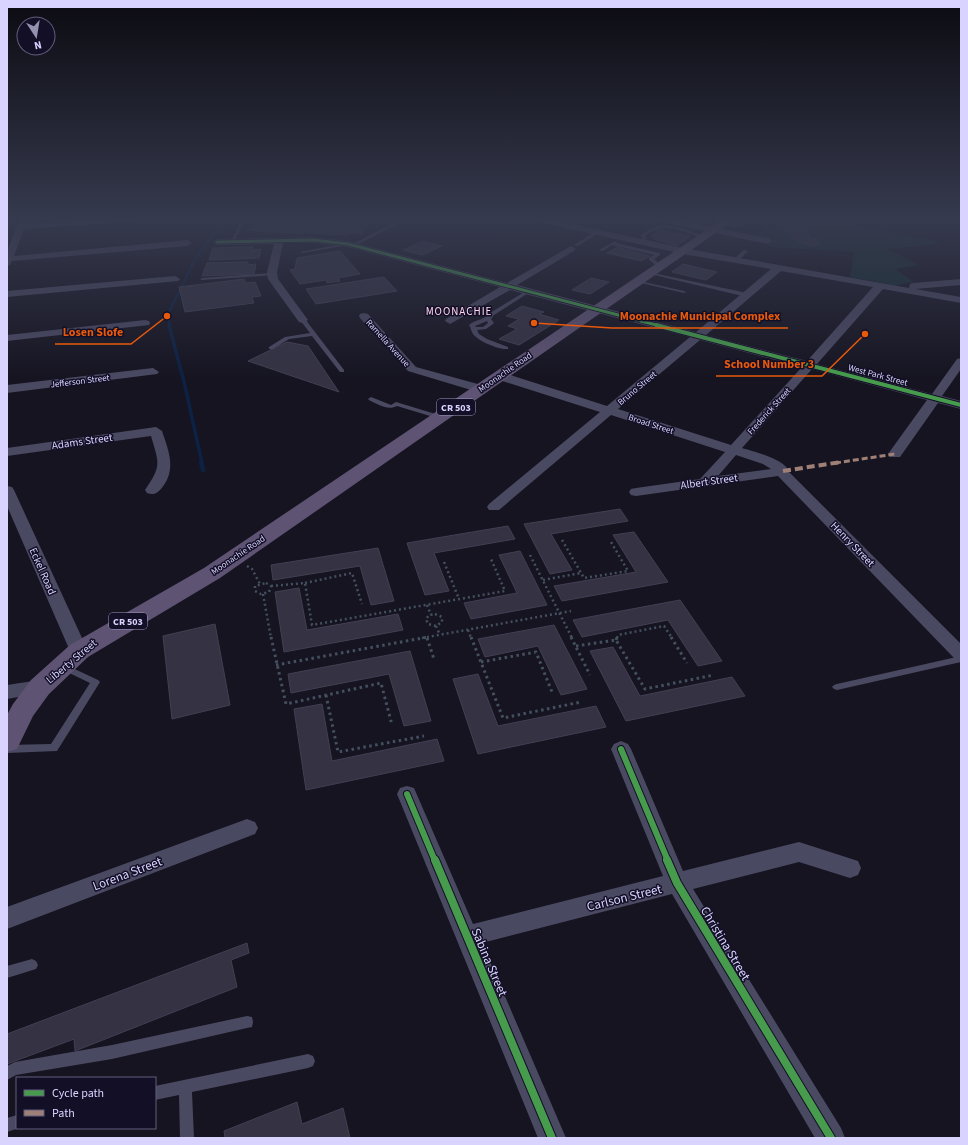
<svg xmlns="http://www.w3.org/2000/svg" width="968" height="1145" viewBox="0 0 968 1145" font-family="'Source Sans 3',sans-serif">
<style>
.green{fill:#132c2d}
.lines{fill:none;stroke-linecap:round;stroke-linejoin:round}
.stream-far2{stroke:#0d2144;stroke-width:2.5}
.stream-far1{stroke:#0d2144;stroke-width:3.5}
.stream{stroke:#0d2144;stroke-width:4.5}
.building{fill:#343243;stroke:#433f54}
.path-far1{stroke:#44505f;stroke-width:2.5;stroke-dasharray:2 3;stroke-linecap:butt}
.path{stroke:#44505f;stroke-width:3;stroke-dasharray:2.5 3.5;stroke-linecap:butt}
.service{fill:#4a4962;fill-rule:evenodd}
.minor{fill:#4a4962;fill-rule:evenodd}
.primary{fill:#5e5373;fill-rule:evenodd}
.quiet-far1{stroke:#9e8076;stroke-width:3;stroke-dasharray:6 3;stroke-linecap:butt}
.quiet{stroke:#9e8076;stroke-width:4;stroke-dasharray:8 4;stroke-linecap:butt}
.cycleway-far3-casing{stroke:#130f26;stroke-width:4.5}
.cycleway-far2-casing{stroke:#130f26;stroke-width:6}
.cycleway-far1-casing{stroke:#130f26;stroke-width:8}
.cycleway-casing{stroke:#130f26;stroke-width:10}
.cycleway-far3{stroke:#469c4c;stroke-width:3}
.cycleway-far2{stroke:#469c4c;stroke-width:4}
.cycleway-far1{stroke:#469c4c;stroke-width:6}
.cycleway{stroke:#469c4c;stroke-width:8}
.labels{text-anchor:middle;stroke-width:3;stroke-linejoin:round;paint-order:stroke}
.far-street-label{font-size:9px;fill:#d9d4ff;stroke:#130f26}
.shield{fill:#130f26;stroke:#9e99be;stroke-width:1}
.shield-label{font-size:10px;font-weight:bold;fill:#d9d4ff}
.far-quarter-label{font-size:11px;letter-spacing:1px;fill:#ffd6f0;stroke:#130f26}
.street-label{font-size:11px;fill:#d9d4ff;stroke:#130f26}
.near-street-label{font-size:13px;fill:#d9d4ff;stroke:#130f26}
.leader{fill:none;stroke:#e8590c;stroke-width:1.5}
.callout-dot{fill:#e8590c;stroke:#130f26;stroke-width:1.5}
.callout-label{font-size:12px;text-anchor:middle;font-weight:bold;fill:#e8590c;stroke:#130f26;stroke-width:3;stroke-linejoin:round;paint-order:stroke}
</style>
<rect width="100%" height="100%" fill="#161421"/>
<path class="green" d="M789,218H815L932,240L939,244L887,249L919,265L895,269L914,282L888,287L889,284L850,277L854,252L771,247L757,234Z"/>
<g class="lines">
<path class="stream-far2" d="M170,326L167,316L196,258L218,229L220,218"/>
<path class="stream-far1" d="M169,325L185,386L202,463"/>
<path class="stream" d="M201,462L203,470"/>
</g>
<g class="building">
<path d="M261,218H357L375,219L362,234L349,233L347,235L306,233L308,230H318L307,229L303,234L247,230Z"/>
<path d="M792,226L807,230L804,232L810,235L808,236L811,239H816L820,243L813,246L797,241L787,232L783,230Z"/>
<path d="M659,230L673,233L690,236L677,246L654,239L657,237L651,236Z"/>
<path d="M423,241L442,246L422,255L403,250Z"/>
<path d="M253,247V250L261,249L259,258L209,260L213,248Z"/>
<path d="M617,247L650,256L641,261L607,253Z"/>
<path d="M340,251L360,274L338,278L340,281L327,283L326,280L300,284L290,270L295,269L297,258Z"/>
<path d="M248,262V265L256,264L254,274L202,276L207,263Z"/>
<path d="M683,264L717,272L706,280L672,272Z"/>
<path d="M384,277L397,291L316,304L306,289Z"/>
<path d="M591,278L609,282L590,294L572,290Z"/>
<path d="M244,279L246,283L255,282L261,296L252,297L254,303L185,312L179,287Z"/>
<path d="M522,306L544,312L539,314L559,320L519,345L499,339L517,329L508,326L519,319L506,316Z"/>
<path d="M287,342L308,346L339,392L248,361Z"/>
<path d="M620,509L628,521L551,534L572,570L550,574L524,524Z"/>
<path d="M508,526L515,539L434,553L449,591L425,595L407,543Z"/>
<path d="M634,532L668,582L562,601L554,586L636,572L613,535Z"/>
<path d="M378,548L394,601L371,605L360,566L273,580L271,565Z"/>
<path d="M520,551L547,605L471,619L464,603L517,593L499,555Z"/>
<path d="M299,588L307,630L398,614L403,630L284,652L275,592Z"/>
<path d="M680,600L722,661L698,666L668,620L582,637L573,620Z"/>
<path d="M215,624L230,705L172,719L163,636Z"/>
<path d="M554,625L587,689L561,695L538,646L485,657L478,639Z"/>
<path d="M613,647L640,696L732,677L745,696L626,721L590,651Z"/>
<path d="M410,651L431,721L404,726L389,674L291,693L288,674Z"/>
<path d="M478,674L498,726L596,706L606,727L478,754L453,679Z"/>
<path d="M322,704L332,761L437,739L444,761L306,790L294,709Z"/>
<path d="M247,943L249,953L231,960L237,987L75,1051L74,1039L7,1064V1034Z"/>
<path d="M297,1102L302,1124L343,1108L350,1138H225L224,1131Z"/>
</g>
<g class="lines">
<g class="path-far1">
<path d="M562,540L584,578L628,571L611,542"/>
<path d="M530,555L572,638"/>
<path d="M444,562L459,599"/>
<path d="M247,566L252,569L260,584"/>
<path d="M543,580L581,573"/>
<path d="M266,583L271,586L269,592L261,594L255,591V586Z"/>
<path d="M305,583L352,573L362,604"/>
<path d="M271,586L305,583L312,625L505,591L491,559"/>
<path d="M263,594L271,638"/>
<path d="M427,605L431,615"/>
<path d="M435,614L442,617V622L436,626L428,624L426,619L429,615Z"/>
<path d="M436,626L440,635"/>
<path d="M468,630L471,638"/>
<path d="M422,638L571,611"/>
<path d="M617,638L618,635L664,626L672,638"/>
</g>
<g class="path">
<path d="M271,637L286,704L381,683L392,725"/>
<path d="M471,637L503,718L581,702"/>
<path d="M571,637L590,675"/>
<path d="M671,637L687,663"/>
<path d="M427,638L434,659"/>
<path d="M616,640L617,637"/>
<path d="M576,646L616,640L645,689L714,675"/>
<path d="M481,662L536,652L552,692"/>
<path d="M276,665L428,637"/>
<path d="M326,695L338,752L424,736"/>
</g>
<g class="service">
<path d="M242,218H246L234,242L230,243Z"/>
<path d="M750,218H754L740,227L719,224L721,223L739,225Z"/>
<path d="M395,222L399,223L355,246L351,245Z"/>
<path d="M664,225L682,228L705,237L703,238C682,232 665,220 645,236L646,241L641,242L639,241L642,239L641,235C649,229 655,227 664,225Z"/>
<path d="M596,231L600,232L578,246L574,245Z"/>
<path d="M615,241L617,242L616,243L660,253V255L654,259L662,266L658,267L649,260V258L654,255L612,245L603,251L599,250Z"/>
<path d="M347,243H349V245L302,253L300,252Z"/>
<path d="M744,250L748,251L738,261H734V259Z"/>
<path d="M648,272L747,293L750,295L747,297L650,274H648Z"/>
<path d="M272,273L274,274V275L202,280L200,279L202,278Z"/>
<path d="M635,280L684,291L686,292L684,293L637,282L635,281Z"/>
<path d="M526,291L530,292L494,315L491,319L494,323L493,324L486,329L477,330L479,334L487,339L508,347V349C499,350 478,341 473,334C471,331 471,328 469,325C476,319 485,320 490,313ZM487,321L488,323L483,327H476L475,326Z"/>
<path d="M303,318L305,319L344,370V372H340L312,336L289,339L273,349H269V347L285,337L310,333L300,320Z"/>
<path d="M371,397L391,405L396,402L442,416L443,417L440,419L397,406C388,411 377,404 369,400L368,399Z"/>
<path d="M961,656V662L837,690L834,689L832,687L834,685L837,684Z"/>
<path d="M64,664L98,680L100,682L57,751L7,753V745L51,744L90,683L61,669L59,667L61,665Z"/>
<path d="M32,959L36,961L38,965L36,969L7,978V966Z"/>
<path d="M247,1016L252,1017L253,1022L252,1027L247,1028L112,1059L16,1075L7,1080V1066L15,1062L112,1045Z"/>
<path d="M308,1054L313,1056L315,1061L313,1066L308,1068L192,1092L194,1138H180L179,1095L155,1100V1086Z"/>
<path d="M17,1115V1128H19L7,1132V1118Z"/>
</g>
<g class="minor">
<path d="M20,218H28L26,224L113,218H145L141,221L24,229L14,256L188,240L192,243L188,246L12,261L10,265L7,266V251Z"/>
<path d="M531,218H544L683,248L909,288L910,284L913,283L961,279V285L915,289L961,297V303L883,289L817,364L932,394L957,359L961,358V369L942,396L961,401V409L938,403L900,457H890L888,454L927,400L812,369L742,448C755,452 785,459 789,472L961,644V661L955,659L778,476L636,496L631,495L629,492L631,489L636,488L700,479L725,452L611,415L499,510H489L487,507L489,504L600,412L496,379L494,376L496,373H504L607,406L690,337L510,290L450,324L445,321L446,319L500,287L348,247L314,243H283L277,272L278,279L308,320L303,323L299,322L268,279L267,272L274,244L217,245L213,242L217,239L314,237L348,241L507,283L571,246L576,249L574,251L517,285L696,332L771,269L683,254L535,221ZM781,271L873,287L807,361L706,335ZM700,340L802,367L731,445L618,409ZM736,455L763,464L771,469L718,476Z"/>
<path d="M653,218H667L768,238L772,241L768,244L657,221Z"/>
<path d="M175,276L180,279L178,281L7,297V291Z"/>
<path d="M364,313L368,314L416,367L485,386L487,389L481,393L408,371L360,318L359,316L360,314Z"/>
<path d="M145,320L149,321L150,323L149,325L7,341V335Z"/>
<path d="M153,368L159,372L157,374L7,393V385Z"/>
<path d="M156,427L162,431C169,452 177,470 161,489C156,494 154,495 147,493L145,490C162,465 159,464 151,436L7,456V448Z"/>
<path d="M7,486L12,487L14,490L88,651L85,655L79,657L73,655L70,651L7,506Z"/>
<path d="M40,680L47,682L49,687L47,692L7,699V685Z"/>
<path d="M621,741L628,744L631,749L683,871L799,842L858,861L861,868L858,875L850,878L799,862L693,889L841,1128L845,1138H815L672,894L482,943L566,1138H538L397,794L400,788L407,786L414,788L473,924L663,876L611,749L614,744Z"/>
<path d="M247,819L255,822L258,828L255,834L7,929V907Z"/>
</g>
<path class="primary" d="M724,218H737L220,578L88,657L49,694L33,716L17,749L7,752V715L13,704L31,680L70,645L204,568Z"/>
<path class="quiet-far1" d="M835,463L895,454"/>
<path class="quiet" d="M783,471L841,462"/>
<g class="cycleway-far3-casing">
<path id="cycleway-far3" d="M217,242L314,240L348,244L660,326"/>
</g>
<g class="cycleway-far2-casing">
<path id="cycleway-far2" d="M656,325L961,405"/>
</g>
<g class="cycleway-far1-casing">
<g id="cycleway-far1">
<path d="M621,749L668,861"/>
<path d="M407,794L435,861"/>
</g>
</g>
<g class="cycleway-casing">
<g id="cycleway">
<path d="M435,860L552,1138"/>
<path d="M667,860L677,883L831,1138"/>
</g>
</g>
<use href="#cycleway-far3" class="cycleway-far3"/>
<use href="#cycleway-far2" class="cycleway-far2"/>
<use href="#cycleway-far1" class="cycleway-far1"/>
<use href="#cycleway" class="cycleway"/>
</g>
<linearGradient id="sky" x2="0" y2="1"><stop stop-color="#0c0b12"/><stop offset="0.58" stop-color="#363a4e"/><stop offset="1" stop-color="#363a4e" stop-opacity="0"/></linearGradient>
<rect width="968" height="378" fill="url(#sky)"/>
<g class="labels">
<g class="far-street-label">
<text transform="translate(388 343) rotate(48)" y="3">Ramella Avenue</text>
<text transform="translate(505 372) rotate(-35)" y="3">Moonachie Road</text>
<text transform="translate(878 375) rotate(15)" y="3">West Park Street</text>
<text transform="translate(80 381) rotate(-7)" y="3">Jefferson Street</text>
<text transform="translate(637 388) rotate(-40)" y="3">Bruno Street</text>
<text transform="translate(769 411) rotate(-48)" y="3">Frederick Street</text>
<text transform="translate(651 424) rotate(18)" y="3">Broad Street</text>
<text transform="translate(238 555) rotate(-34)" y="3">Moonachie Road</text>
</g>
<g class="shield">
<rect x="437" y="399" width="38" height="16" rx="3"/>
<rect x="109" y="613" width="38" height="16" rx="3"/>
</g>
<g class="shield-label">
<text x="456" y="411">CR 503</text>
<text x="128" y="625">CR 503</text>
</g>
<g class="far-quarter-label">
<text x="459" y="315">MOONACHIE</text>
</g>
<g class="street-label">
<text transform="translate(82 441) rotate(-8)" y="4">Adams Street</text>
<text transform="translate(709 481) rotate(-8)" y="4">Albert Street</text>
<text transform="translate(853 544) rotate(46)" y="4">Henry Street</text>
<text transform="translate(43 571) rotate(66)" y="4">Eckel Road</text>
<text transform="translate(71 661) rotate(-40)" y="4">Liberty Street</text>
</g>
<g class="near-street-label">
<text transform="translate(127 873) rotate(-21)" y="5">Lorena Street</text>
<text transform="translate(624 897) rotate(-14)" y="5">Carlson Street</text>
<text transform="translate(726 943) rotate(59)" y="5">Christina Street</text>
<text transform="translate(490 962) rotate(67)" y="5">Sabina Street</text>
</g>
</g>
<path class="leader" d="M534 323L612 328H788M167 316L131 344H55M865 334L822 376H716"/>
<g class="callout-dot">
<circle cx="534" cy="323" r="4"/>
<circle cx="167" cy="316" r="4"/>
<circle cx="865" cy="334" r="4"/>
</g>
<g class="callout-label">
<text x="700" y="320">Moonachie Municipal Complex</text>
<text x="93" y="336">Losen Slofe</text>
<text x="769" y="368">School Number 3</text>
</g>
<rect width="968" height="1145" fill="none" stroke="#d9d4ff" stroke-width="16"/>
<rect x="16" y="1077" width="140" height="52" fill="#130f26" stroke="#625e7d"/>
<rect x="24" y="1090" width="20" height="6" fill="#469c4c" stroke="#625e7d"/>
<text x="52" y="1097" font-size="12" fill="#d9d4ff">Cycle path</text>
<rect x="24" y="1110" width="20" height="6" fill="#9e8076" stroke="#625e7d"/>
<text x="52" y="1117" font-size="12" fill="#d9d4ff">Path</text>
<g transform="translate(36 36) rotate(168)"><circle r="19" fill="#130f26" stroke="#625e7d"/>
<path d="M0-3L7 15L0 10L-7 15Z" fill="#9591b1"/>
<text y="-6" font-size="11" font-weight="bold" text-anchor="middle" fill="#d9d4ff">N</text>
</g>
</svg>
